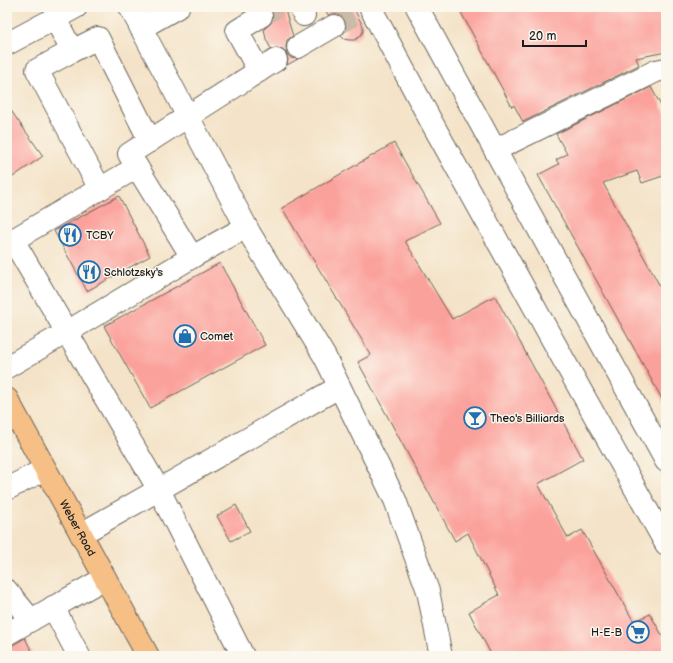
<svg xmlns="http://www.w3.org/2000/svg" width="673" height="663" viewBox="0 0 673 663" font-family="'Balsamiq Sans',sans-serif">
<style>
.building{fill:#fba19b}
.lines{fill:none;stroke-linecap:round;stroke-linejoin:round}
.minor-tunnel{stroke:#c9bba6;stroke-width:22;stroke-dasharray:22 11;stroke-linecap:butt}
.minor-casing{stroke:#686258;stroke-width:24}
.major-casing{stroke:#686258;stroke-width:24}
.minor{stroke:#fff;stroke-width:22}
.major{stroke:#f5bf86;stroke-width:22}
.labels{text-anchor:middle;stroke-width:3;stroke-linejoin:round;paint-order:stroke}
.poi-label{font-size:11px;fill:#1c1c1c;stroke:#fbf7ec;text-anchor:start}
.street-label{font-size:11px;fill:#1c1c1c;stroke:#fbf7ec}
</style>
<rect width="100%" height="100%" fill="#fbf7ec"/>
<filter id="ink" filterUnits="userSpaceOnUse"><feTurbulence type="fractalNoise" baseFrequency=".025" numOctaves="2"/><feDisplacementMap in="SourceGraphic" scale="8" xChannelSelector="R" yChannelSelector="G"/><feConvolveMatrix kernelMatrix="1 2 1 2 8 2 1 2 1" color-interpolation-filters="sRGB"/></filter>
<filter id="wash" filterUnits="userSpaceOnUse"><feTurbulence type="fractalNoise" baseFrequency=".012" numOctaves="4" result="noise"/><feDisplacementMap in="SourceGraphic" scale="16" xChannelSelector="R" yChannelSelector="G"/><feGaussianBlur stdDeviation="0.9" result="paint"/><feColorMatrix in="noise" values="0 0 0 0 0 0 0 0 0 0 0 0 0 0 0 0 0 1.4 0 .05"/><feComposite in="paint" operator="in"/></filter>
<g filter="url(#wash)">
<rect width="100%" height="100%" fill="#f4e3c8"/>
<g id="blocks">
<g class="building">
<path d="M269,7H284L293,36L287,40L286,47L287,54L291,58L298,59L287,65L288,59L286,53L281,49L276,48L271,49L266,39L264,29L272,22L273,16L272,10Z"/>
<path d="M324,7H353L363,26V32L359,37L355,40H349L344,39L341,36L345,32L346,26L345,19L340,15L334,14L328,15Z"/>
<path d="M458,7H666V52L636,58L639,65L523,122L514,105L512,107Z"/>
<path d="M651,87L666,115V175L642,183L637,171L603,183L666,297V406L538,175L559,164L556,160L567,154L556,134Z"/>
<path d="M7,105L43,156L7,181Z"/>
<path d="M394,143L440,223L405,241L452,319L495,296L583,459L538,484L568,538L582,530L634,622L650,614L666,642V656H492L469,612L499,595L468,533L455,541L358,362L371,355L282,208Z"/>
<path d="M119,196L150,256L87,291L54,231Z"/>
<path d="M220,263L265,345L150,408L104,326Z"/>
<path d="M236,505L250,531L231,541L217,516Z"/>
<path d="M25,638L34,656H7V646L13,645Z"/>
</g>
</g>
</g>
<g filter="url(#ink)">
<use href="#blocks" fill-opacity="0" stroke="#686258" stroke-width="1"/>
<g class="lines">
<g class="minor-tunnel">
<path d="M261,16L276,7"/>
<path d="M334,26L357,14"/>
</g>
<g class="minor-casing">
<g id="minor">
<path d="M130,7L250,234L325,357L395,500L428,591L441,656"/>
<path d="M300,7L304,15"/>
<path d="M370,7L432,123L666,544"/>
<path d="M417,7L495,150L656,71L666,69"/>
<path d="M55,18L72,51"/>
<path d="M141,28L178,7"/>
<path d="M7,44L76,7"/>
<path d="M298,47L334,26"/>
<path d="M259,71L237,31L261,16"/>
<path d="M495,150L666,461"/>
<path d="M137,167L129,154L276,60"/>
<path d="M100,189L37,70L72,51L98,38L150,141"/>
<path d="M7,367L67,332L192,257"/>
<path d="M7,489L45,469"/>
<path d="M81,534L339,387"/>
<path d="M7,591L31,620"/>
<path d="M53,607L79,656"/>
<path d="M7,634L31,620L105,578"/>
<path d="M243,656L159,490L13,240L137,167L192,257L246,227"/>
</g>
</g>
<g class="major-casing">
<g id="major">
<path id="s1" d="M7,399L148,656"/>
</g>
</g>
<use href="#minor" class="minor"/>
<use href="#major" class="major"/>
</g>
</g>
<defs>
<g id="restaurant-ring" transform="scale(1.15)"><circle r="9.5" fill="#fbf7ec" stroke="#1f6fb2" stroke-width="1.5"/><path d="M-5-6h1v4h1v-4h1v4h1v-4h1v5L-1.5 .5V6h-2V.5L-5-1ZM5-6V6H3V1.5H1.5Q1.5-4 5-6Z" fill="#1f6fb2"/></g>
<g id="shop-ring" transform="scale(1.15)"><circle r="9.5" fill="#fbf7ec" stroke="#1f6fb2" stroke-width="1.5"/><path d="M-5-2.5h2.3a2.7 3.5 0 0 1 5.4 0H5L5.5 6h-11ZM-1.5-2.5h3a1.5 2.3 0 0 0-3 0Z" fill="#1f6fb2"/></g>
<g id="bar-ring" transform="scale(1.15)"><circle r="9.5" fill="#fbf7ec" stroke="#1f6fb2" stroke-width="1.5"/><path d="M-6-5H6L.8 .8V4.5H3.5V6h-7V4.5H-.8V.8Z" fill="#1f6fb2"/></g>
<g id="supermarket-ring" transform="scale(1.15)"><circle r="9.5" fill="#fbf7ec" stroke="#1f6fb2" stroke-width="1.5"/><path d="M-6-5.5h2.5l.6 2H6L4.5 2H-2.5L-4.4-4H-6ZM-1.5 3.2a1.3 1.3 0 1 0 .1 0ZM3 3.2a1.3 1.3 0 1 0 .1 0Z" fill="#1f6fb2"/></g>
</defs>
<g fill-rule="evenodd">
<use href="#restaurant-ring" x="70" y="235"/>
<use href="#restaurant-ring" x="89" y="272"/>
<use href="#shop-ring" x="185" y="336"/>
<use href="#bar-ring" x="475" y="418"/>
<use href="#supermarket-ring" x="638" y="632"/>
</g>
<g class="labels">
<g class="poi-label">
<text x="86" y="239">TCBY</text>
<text x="104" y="276">Schlotzsky's</text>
<text x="200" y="340">Comet</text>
<text x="490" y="422">Theo's Billiards</text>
<text x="622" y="636" text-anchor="end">H-E-B</text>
</g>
<g class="street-label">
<text dy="4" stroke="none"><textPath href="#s1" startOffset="147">Weber Road</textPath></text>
</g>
</g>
<rect width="673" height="663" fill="none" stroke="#fbf7ec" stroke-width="24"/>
<path d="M523 40v6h63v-6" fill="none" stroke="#1c1c1c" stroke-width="2"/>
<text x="529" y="40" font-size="12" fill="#1c1c1c" stroke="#fbf7ec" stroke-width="3" paint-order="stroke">20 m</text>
</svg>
